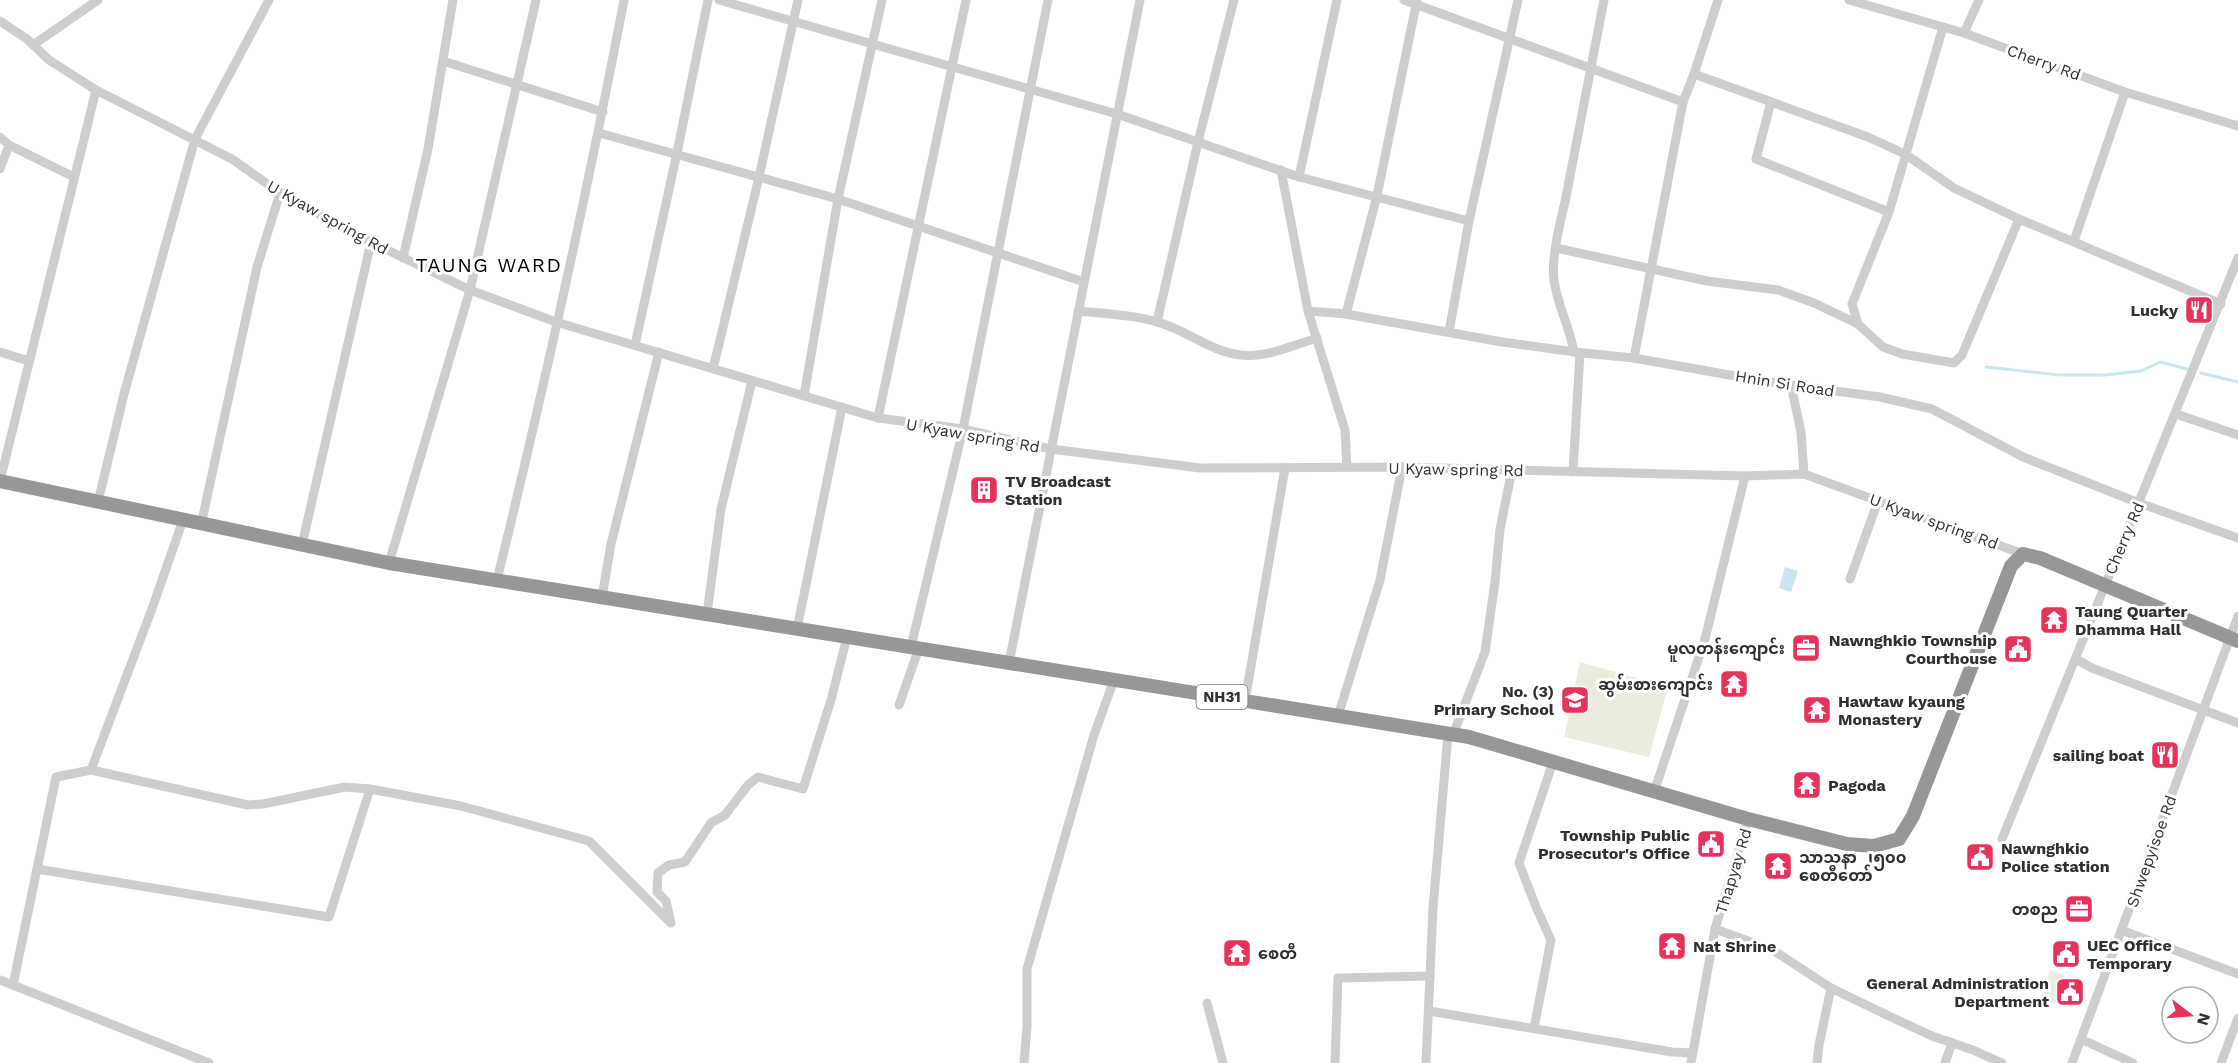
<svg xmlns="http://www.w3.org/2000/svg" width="2238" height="1063" viewBox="0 0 2238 1063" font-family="'Work Sans','Noto Sans Myanmar',sans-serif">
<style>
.green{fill:#e8edde}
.water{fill:#cae5ed}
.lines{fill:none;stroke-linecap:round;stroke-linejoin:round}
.stream{stroke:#cae5ed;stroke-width:3}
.minor{stroke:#cdcdcd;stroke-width:9}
.highway{stroke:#979797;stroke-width:14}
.labels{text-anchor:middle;stroke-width:6;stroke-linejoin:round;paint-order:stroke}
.shield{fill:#fff;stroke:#6e6e6e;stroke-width:1.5}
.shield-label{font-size:15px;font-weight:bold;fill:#303030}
.street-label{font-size:16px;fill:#303030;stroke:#fff}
.poi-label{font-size:16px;font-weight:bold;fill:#303030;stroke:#fff;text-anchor:end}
.quarter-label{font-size:20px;letter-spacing:1.5px;fill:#000;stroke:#fff}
</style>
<rect width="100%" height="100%" fill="#fff"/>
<g class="green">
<path d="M1580,662L1668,687L1649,757L1564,737Z"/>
<path d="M2050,970L2064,975L2055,1004L2040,1000Z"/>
</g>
<path class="water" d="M1785,567L1798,571L1791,592L1779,588Z"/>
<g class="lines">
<g class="stream">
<path d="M1986,367L2060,375H2105L2141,371L2160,362L2187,369"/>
<path d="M2201,373L2238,382"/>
</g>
<g class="minor">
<path d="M719,0L1117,114L1299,177L1469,221"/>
<path d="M1404,0L1683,102"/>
<path d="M1849,0L1964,33L2125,92L2238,126"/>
<path d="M0,21L27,39L49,60L96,90L232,159L280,193L371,242L470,290L556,322L878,418L963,429L1051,449L1200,468L1402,467L1745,476L1804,474L2023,554"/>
<path d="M1943,27L1889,212L1852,304L1858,324L1883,347L1902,354L1954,363L1962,355L2019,219"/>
<path d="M1964,33L1979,0"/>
<path d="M33,45L98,0"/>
<path d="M443,61L603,112"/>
<path d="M1694,74L1868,137L1905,154L1954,188L2019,219L2221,304"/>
<path d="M1771,102L1756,159L1889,212"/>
<path d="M599,133L838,199L1084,282"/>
<path d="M0,137L9,145L74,177"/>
<path d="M0,169L9,145"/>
<path d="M1281,170L1308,311L1345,430L1347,467"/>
<path d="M1299,177L1337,0"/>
<path d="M2074,241L2125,92"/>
<path d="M1556,248L1707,281L1778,290L1814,303L1858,324"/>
<path d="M403,258L428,149L453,0"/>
<path d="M1078,311C1108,314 1141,315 1169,326C1194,336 1214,352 1241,355C1266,358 1294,345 1317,338"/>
<path d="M1308,311L1346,314L1502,342L1583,353L1634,358L1769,382L1880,397L1932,409L2023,457L2139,503L2238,538"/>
<path d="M1346,314L1377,196L1417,0"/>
<path d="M1157,322L1198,142L1234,0"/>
<path d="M1449,332L1469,221L1518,0"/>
<path d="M635,345L677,153L708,0"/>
<path d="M0,352L29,361"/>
<path d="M1574,352C1570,327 1557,305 1554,280C1551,259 1560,223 1565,202L1604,0"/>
<path d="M1634,358L1683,102L1694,74L1718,0"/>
<path d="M713,369L759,177L798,0"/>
<path d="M1791,385L1801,432L1804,474"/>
<path d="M804,396L838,199L882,0"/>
<path d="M2176,414L2238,435"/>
<path d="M878,418L966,0"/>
<path d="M1573,472L1580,353"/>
<path d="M0,481L96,90"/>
<path d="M98,502L124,394L195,139L269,0"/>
<path d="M183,520L153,606L91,770L248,805L263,804L345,787L370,789L461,806L589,841L671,923L666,901L657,892L658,873L669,865L685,862L711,823L725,815L748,785L758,777L803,789L831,700L847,637"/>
<path d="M201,525L257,267L280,193"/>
<path d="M302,545L371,242"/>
<path d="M389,563L470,290L536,0"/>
<path d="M1850,579L1878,501"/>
<path d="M497,580C544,388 587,194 624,0"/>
<path d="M602,597L611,544L659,352"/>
<path d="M707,614L721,509L752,381"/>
<path d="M797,629L842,407"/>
<path d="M911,647L963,429L1048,0"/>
<path d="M2076,659L2092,668L2238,723"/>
<path d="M1009,663L1140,0"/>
<path d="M1245,701L1285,468"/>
<path d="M899,705L919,648"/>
<path d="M1338,716L1380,580L1402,467"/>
<path d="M1453,735L1485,652L1495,582L1500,529L1512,470"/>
<path d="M1654,792L1705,639L1745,476"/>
<path d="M2002,839L2238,258"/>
<path d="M37,869L329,917L370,789"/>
<path d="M1715,929L1773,950L1831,988L1891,1017L1932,1036L1973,1050L2002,1063"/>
<path d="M2121,930L2238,974"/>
<path d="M0,980L209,1063"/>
<path d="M13,985L56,777L91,770"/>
<path d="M1207,1003L1223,1063"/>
<path d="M1429,1011L1672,1052L1692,1053"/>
<path d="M1534,1028L1551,940L1536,907L1519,863L1553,762"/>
<path d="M2081,1039L2133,1063"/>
<path d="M1024,1063L1027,1027V969L1094,735L1114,680"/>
<path d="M1335,1063L1338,978L1430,976"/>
<path d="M1426,1063L1433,908L1448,734"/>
<path d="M1691,1063L1715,929L1748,819"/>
<path d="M1817,1063L1819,1045L1831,988"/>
<path d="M1945,1063L1952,1043"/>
<path d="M2072,1063L2238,616"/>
<path d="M2221,1063L2238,1018"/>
</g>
<path class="highway" d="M0,481L389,563L1469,737L1748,819L1847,844L1874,846L1899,839L1913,816L2011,566L2023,554L2040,558L2238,641"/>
</g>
<defs>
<g id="restaurant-square" transform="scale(1.5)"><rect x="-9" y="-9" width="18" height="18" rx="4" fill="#e6335c" stroke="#fff"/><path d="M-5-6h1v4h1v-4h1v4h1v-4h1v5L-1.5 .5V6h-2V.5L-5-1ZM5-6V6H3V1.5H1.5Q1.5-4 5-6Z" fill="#fff"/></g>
<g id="building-square" transform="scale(1.5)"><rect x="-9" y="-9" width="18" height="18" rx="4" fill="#e6335c" stroke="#fff"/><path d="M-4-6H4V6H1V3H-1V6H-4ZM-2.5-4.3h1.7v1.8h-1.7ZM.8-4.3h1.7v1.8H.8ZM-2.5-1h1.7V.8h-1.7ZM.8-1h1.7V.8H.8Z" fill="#fff"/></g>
<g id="temple-square" transform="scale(1.5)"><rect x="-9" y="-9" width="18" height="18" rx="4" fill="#e6335c" stroke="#fff"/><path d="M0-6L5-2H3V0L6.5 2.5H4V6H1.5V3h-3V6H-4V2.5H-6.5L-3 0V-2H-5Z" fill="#fff"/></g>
<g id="office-square" transform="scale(1.5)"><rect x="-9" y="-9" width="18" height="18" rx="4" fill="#e6335c" stroke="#fff"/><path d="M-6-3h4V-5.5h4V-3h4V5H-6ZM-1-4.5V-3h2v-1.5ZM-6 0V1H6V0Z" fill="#fff"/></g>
<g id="civic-square" transform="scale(1.5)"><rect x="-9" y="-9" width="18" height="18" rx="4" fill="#e6335c" stroke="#fff"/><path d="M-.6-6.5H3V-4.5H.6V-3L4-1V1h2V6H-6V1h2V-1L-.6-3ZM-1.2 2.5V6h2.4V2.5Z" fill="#fff"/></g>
<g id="school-square" transform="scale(1.5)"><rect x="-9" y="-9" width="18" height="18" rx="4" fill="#e6335c" stroke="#fff"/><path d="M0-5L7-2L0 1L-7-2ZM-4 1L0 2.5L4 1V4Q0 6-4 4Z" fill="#fff"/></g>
</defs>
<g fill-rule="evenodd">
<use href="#restaurant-square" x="2199" y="310"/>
<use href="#building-square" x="984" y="490"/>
<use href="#temple-square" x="2054" y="620"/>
<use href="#office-square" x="1806" y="648"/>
<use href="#civic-square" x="2018" y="649"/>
<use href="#temple-square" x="1734" y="684"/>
<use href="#school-square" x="1575" y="700"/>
<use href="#temple-square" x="1817" y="710"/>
<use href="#restaurant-square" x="2165" y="755"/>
<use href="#temple-square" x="1807" y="785"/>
<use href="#civic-square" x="1711" y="844"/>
<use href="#civic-square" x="1980" y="857"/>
<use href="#temple-square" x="1778" y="866"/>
<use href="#office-square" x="2079" y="909"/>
<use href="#temple-square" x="1672" y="946"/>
<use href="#temple-square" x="1237" y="953"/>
<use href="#civic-square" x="2066" y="954"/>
<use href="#civic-square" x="2070" y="992"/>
</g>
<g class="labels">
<rect class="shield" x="1196.5" y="685" width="51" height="24" rx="4.5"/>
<g class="shield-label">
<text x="1222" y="702">NH31</text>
</g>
<g class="street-label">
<text transform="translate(2044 62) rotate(20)" y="6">Cherry Rd</text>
<text transform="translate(328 217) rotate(29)" y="6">U Kyaw spring Rd</text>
<text transform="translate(1785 383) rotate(9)" y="6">Hnin Si Road</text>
<text transform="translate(973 435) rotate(10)" y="6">U Kyaw spring Rd</text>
<text transform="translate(1456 469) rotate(1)" y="6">U Kyaw spring Rd</text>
<text transform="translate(1934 521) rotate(20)" y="6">U Kyaw spring Rd</text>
<text transform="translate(2124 538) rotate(-67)" y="6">Cherry Rd</text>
<text transform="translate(2151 851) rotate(-70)" y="6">Shwepyisoe Rd</text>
<text transform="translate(1733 871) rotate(-73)" y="6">Thapyay Rd</text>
</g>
<g class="poi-label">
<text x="2178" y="316">Lucky</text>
<text x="1005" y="487" text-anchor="start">TV Broadcast<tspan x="1005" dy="18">Station</tspan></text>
<text x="2075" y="617" text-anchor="start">Taung Quarter<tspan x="2075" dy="18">Dhamma Hall</tspan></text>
<text x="1997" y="646">Nawnghkio Township<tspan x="1997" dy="18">Courthouse</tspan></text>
<text x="1785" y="654">မူလတန်းကျောင်း</text>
<text x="1713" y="690">ဆွမ်းစားကျောင်း</text>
<text x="1554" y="697">No. (3)<tspan x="1554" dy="18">Primary School</tspan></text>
<text x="1838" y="707" text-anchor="start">Hawtaw kyaung<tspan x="1838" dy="18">Monastery</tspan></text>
<text x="2144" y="761">sailing boat</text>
<text x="1828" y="791" text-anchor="start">Pagoda</text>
<text x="1690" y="841">Township Public<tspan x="1690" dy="18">Prosecutor's Office</tspan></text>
<text x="2001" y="854" text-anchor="start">Nawnghkio<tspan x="2001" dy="18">Police station</tspan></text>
<text x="1799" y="863" text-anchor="start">သာသနာ ၂၅၀၀<tspan x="1799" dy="18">စေတီတော်</tspan></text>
<text x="2058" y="915">တစည</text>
<text x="2087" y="951" text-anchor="start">UEC Office<tspan x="2087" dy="18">Temporary</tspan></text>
<text x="1693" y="952" text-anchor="start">Nat Shrine</text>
<text x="1258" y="959" text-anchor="start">စေတီ</text>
<text x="2049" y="989">General Administration<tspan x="2049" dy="18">Department</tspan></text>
</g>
<g class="quarter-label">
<text x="489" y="272">TAUNG WARD</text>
</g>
</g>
<g transform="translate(2190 1015) rotate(107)"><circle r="28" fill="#ffffff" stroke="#acacac" stroke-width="1.5"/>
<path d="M0-4.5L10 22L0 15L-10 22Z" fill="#e6335c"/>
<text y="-9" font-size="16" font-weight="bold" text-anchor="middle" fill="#303030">N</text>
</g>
</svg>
